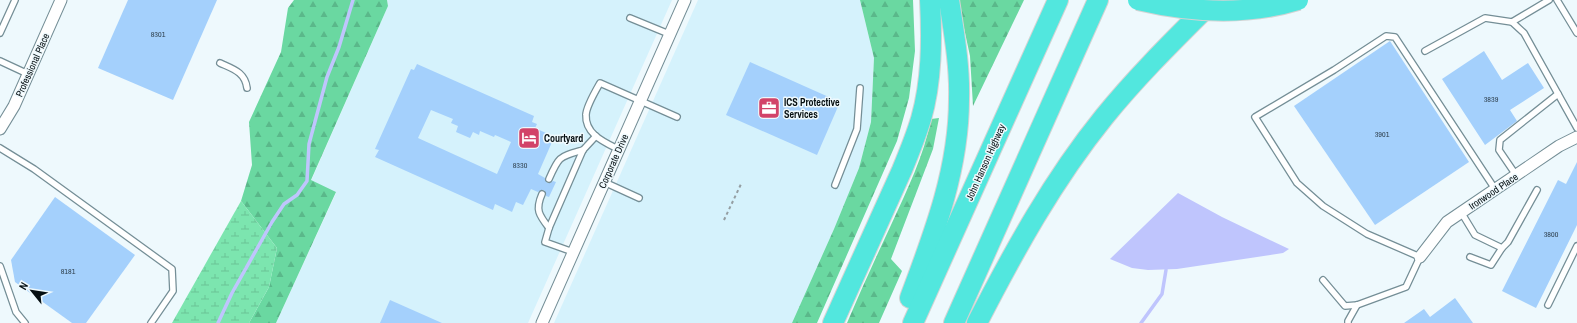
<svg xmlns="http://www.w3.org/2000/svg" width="1577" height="323" viewBox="0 0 1577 323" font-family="'Archivo Narrow',sans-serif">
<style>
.built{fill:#d5f2fc}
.forest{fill:url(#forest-firs)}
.wetland{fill:url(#wetland-marsh)}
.water{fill:#bfc5fd}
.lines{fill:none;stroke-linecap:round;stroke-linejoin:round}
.stream{stroke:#bfc5fd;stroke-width:3.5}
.building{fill:#a4d0fc;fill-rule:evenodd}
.lane-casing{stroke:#748e96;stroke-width:8}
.street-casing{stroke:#748e96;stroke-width:13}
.highway-casing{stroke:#d2d4d4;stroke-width:22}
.path{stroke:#949ea2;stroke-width:2;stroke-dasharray:3 3;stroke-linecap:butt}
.lane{stroke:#fff;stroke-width:5.5}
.street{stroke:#fff;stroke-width:11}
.highway{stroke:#52e7de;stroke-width:20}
.highway-bridge-casing{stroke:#d2d4d4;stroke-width:22;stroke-linecap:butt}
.highway-bridge{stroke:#52e7de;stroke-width:20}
.labels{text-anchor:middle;stroke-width:3;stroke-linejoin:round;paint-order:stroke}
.number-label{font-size:8px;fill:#2e3f4c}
.street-label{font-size:10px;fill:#060f12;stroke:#eef9fd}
.poi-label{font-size:10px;font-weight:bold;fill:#060f12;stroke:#eef9fd;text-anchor:start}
</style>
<defs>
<pattern id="forest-firs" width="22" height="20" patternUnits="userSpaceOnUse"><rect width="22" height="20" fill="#6ad8a1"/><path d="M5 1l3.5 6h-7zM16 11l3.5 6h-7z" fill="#5ab88a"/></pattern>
<pattern id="wetland-marsh" width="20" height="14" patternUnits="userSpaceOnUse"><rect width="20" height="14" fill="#7ce5af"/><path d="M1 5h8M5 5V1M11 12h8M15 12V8" fill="none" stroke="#6ac396"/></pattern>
</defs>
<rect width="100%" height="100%" fill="#eef9fd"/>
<g class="built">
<path d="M387,0H672L528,323H276L336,193L311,181L388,6Z"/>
<path d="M698,0H860L874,58L871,122L859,168L834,229L792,323H554Z"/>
</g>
<g class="forest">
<path d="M294,0H387L388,6L311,180L336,192L276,323H249L269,287L277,248L241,201L252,165L249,122L281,52L288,8Z"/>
<path d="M860,0H913L915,51L909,98L897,141L817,323H792L834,229L859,168L871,122L874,58Z"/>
<path d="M958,0H1024L973,106L970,56Z"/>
<path d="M939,118L933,149L891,259L902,271L879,323H847C861,290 876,257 891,225C907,190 924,156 931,119Z"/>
</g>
<path class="wetland" d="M241,201L277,248L269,287L249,323H172Z"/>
<path class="water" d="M1178,193L1222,217L1289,249L1283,253L1177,269L1148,270L1132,268L1110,259Z"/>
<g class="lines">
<g class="stream">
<path d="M218,323L232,293L272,222L284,204L297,195L307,181L309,144L327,77L339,47L353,0"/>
<path d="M1141,323L1162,294L1166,270"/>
</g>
</g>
<g class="building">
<path d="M128,0H217L173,100L98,68Z"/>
<path d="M1390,41L1469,162L1375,225L1294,106Z"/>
<path d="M1484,51L1502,80L1528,63L1544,88L1510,110L1517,121L1485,145L1442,79Z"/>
<path d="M750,62L840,102L817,155L726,115Z"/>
<path d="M417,64L534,116L532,122L537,124L535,128L546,133L543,138L552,142L538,174L545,178L547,183H550L553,181L556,182L549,197L546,196V193L544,190H541L538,192L531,189L523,205L516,202L512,212L495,204L493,210L375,157L379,150L375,149L411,69L414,70ZM431,110L453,119L451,123L458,126L456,132L470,138L473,132L479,135L480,131L494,137L495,135L511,142L497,174L418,138Z"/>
<path d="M1577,162V225L1536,308L1502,291L1558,180L1566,184Z"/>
<path d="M55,197L135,255L86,323H72L15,282L11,260Z"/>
<path d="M1455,298L1473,323H1404L1424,309L1430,317Z"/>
<path d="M390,300L442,323H380Z"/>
</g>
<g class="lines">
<g class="lane-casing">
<g id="lane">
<path d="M1557,0L1577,33"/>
<path d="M630,18L669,34"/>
<path d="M1512,22L1549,0"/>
<path d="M0,33L15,0"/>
<path d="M1425,51L1485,18L1512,22L1524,33L1577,128"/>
<path d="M0,61L28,74"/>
<path d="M220,63C233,69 245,72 247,88"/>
<path d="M0,148L34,169L172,269L173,291L151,323"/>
<path d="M618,149C604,142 585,134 586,115C586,107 596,90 600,83L677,117"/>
<path d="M1516,175L1499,150L1500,140L1558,94"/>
<path d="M549,179C559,156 559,157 583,150"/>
<path d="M604,182L639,198"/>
<path d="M835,185L857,129L860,88"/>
<path d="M542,194C535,210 539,215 549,228"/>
<path d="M1461,212L1475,235L1502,248L1508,242L1537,190"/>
<path d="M573,252L545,242L549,228L583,150L596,136"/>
<path d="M1470,257L1491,265L1502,248"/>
<path d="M0,266L16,312L25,323"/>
<path d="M1323,280L1345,306L1357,305L1406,287L1420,257L1367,234L1323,206L1297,183L1255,117L1334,70L1386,36L1395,37L1495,189"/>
<path d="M1548,305L1577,246"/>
<path d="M1348,323V321L1357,305"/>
</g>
</g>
<g class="street-casing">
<g id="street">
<path d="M0,129L14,106L61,0"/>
<path d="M1420,257L1447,222L1559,146L1577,137"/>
<path d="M542,323L685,0"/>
</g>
</g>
<g class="highway-casing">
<g id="highway">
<path d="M910,298C934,234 959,169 959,99C960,66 954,33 949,0"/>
<path d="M833,323L902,170C909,153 916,136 921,119C932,81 932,39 930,0"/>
<path d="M913,323L1058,0"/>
<path d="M954,323L1098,0"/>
<path d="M977,323C1014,251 1053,180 1104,117C1138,75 1176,38 1214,0"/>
</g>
</g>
<path class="path" d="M724,220L742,182"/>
<use href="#lane" class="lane"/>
<use href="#street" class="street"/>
<use href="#highway" class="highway"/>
<g class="highway-bridge-casing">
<path id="highway-bridge" d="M1138,0C1189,12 1246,16 1298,0"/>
</g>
<use href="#highway-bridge" class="highway-bridge"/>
</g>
<defs>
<g id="office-square" transform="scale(1.15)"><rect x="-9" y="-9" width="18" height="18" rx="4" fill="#d24369" stroke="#eef9fd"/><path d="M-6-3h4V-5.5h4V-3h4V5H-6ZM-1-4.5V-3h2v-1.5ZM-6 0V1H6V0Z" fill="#fff"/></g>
<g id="hotel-square" transform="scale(1.15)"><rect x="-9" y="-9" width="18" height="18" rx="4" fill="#d24369" stroke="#eef9fd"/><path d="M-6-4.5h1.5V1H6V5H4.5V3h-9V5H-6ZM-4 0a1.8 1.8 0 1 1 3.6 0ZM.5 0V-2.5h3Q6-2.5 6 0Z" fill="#fff"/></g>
</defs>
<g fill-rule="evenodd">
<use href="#office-square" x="769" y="108"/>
<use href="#hotel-square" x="529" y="138"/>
</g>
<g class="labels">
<g class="number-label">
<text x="158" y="37">8301</text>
<text x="1491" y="102">3839</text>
<text x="1382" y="137">3901</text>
<text x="520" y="168">8330</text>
<text x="1551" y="237">3800</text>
<text x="68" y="274">8181</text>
</g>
<g class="street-label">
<text transform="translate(32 65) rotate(-66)" y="4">Professional Place</text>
<text transform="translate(613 161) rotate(-66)" y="4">Corporate Drive</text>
<text transform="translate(985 162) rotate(-66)" y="4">John Hanson Highway</text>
<text transform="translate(1493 191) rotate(-34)" y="4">Ironwood Place</text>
</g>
<g class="poi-label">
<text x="784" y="106">ICS Protective<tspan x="784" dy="12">Services</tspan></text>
<text x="544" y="142">Courtyard</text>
</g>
</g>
<g transform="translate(32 291) rotate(300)" stroke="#eef9fd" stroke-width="3" paint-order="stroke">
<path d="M0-3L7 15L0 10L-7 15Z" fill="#060f12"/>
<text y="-6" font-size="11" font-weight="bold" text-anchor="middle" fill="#060f12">N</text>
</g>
</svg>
